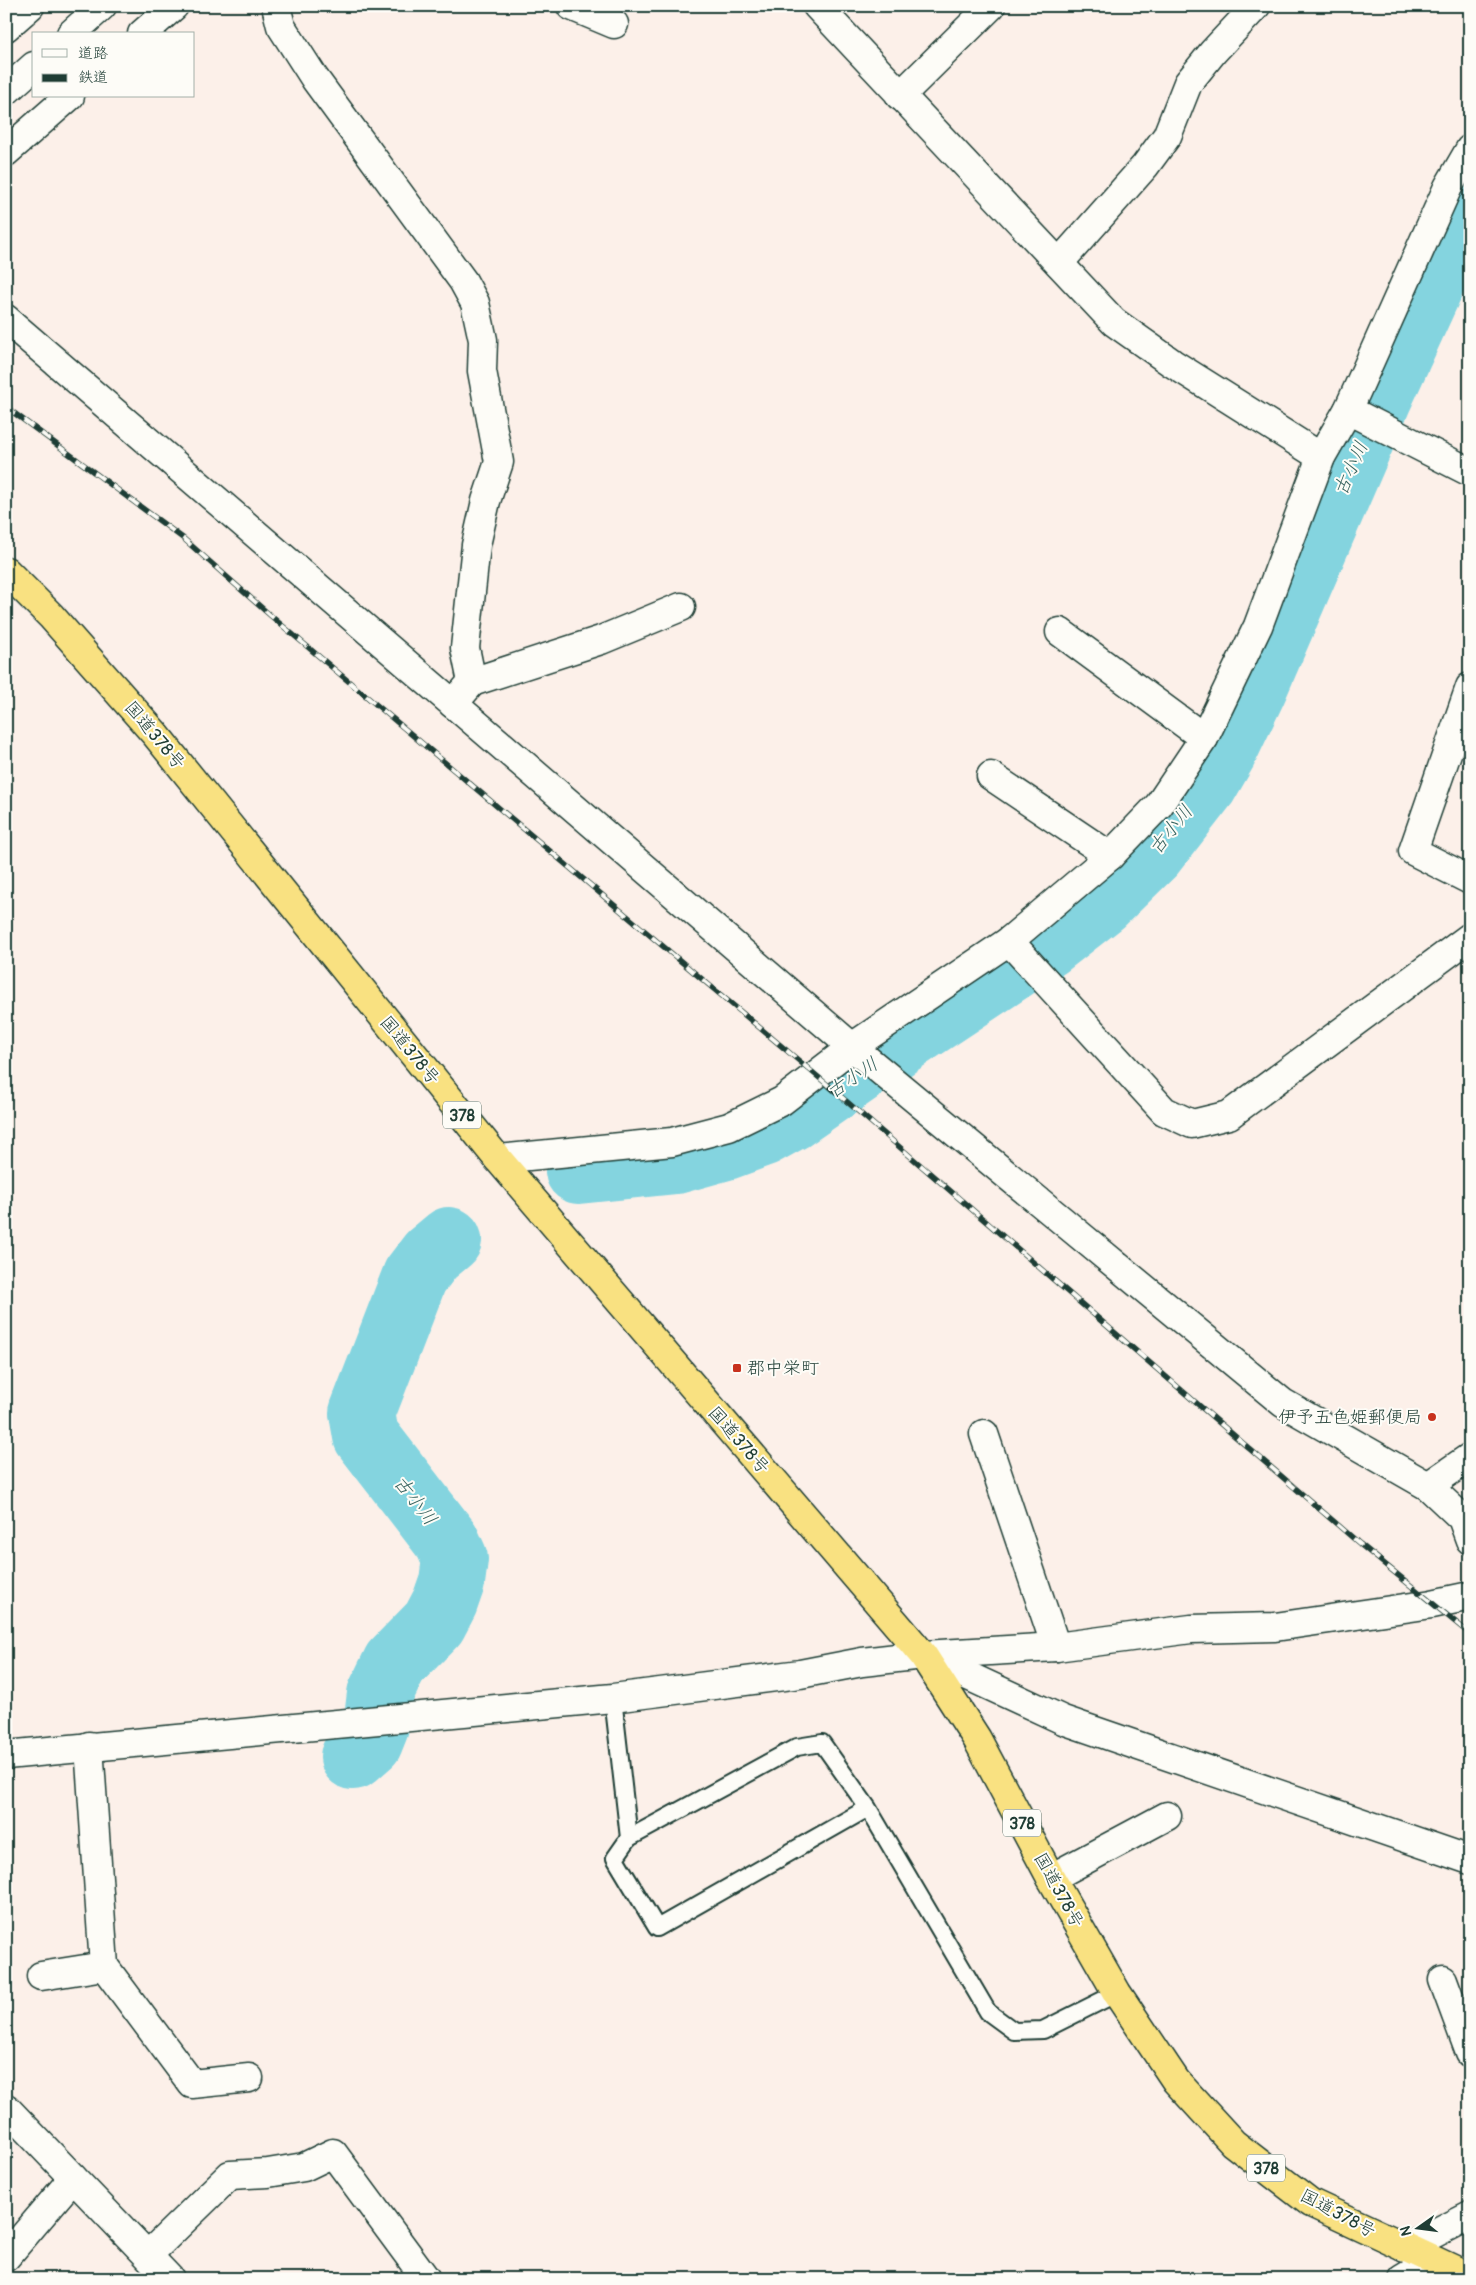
<svg xmlns="http://www.w3.org/2000/svg" width="1476" height="2285" viewBox="0 0 1476 2285" font-family="Pangolin,'Klee One',sans-serif">
<style>
.lines{fill:none;stroke-linecap:round;stroke-linejoin:round}
.river{stroke:#84d4df;stroke-width:66}
.service-casing{stroke:#1f3d34;stroke-width:20}
.minor-casing{stroke:#1f3d34;stroke-width:31}
.tertiary-casing{stroke:#1f3d34;stroke-width:31}
.trunk-casing{stroke:#1f3d34;stroke-width:31}
.service{stroke:#fdfcf7;stroke-width:16}
.minor{stroke:#fdfcf7;stroke-width:28}
.tertiary{stroke:#fdfcf7;stroke-width:28}
.trunk{stroke:#f9e181;stroke-width:28}
.rail-casing{stroke:#1f3d34;stroke-width:5.5}
.rail{stroke:#fdfcf7;stroke-width:4;stroke-dasharray:11;stroke-linecap:butt}
.poi-dot{fill:#c8321e;stroke:#fdfcf7;stroke-width:2}
.labels{text-anchor:middle;stroke-width:4;stroke-linejoin:round;paint-order:stroke}
.shield{fill:#fdfcf7;stroke:#62766e;stroke-width:1}
.shield-label{font-size:16px;font-weight:bold;fill:#1f3d34}
.street-label{font-size:18px;fill:#1f3d34;stroke:#fdfcf7}
.poi-label{font-size:18px;fill:#1f3d34;stroke:#fdfcf7;text-anchor:start}
.water-label{font-size:19px;font-style:italic;fill:#38635f;stroke:#fdfcf7}
</style>
<rect width="100%" height="100%" fill="#fcf0e9"/>
<filter id="ink" filterUnits="userSpaceOnUse"><feTurbulence type="fractalNoise" baseFrequency=".02" numOctaves="2"/><feDisplacementMap in="SourceGraphic" scale="10" xChannelSelector="R" yChannelSelector="G"/><feConvolveMatrix kernelMatrix="1 2 1 2 8 2 1 2 1" color-interpolation-filters="sRGB"/></filter>
<g filter="url(#ink)">
<g class="lines">
<g class="river">
<path d="M578,1171L676,1161L726,1147L764,1133L791,1118L899,1043L1047,945L1102,902L1152,853L1205,785L1224,752L1254,689L1379,399L1470,199"/>
<path d="M353,1757L370,1742L376,1727L380,1694L395,1663L434,1623L445,1602L452,1582L455,1559L447,1541L366,1436L362,1413L415,1276L431,1255L449,1240"/>
</g>
<g class="service-casing">
<g id="service">
<path d="M613,1698L629,1838"/>
<path d="M868,1808L657,1928L615,1858L629,1838L797,1747L822,1743L868,1808L988,2012L1014,2031L1043,2030L1117,1993"/>
</g>
</g>
<g class="minor-casing">
<g id="minor">
<path d="M276,6L281,26L315,79L463,281L475,303L483,340L482,371L499,462L486,501L476,545L465,648L472,682L453,704"/>
<path d="M571,6L614,24"/>
<path d="M817,6L1114,322L1172,363L1321,457"/>
<path d="M6,27L30,6"/>
<path d="M142,34L174,6"/>
<path d="M900,96L991,6"/>
<path d="M6,152L70,96"/>
<path d="M1059,263L1145,166L1167,136L1188,83L1213,52L1256,6"/>
<path d="M6,319L852,1047L1283,1403L1428,1486L1462,1518L1470,1540"/>
<path d="M1348,410L1470,472"/>
<path d="M1060,632L1204,738"/>
<path d="M472,682L601,640L681,607"/>
<path d="M1470,687L1413,851L1470,880"/>
<path d="M991,776L1110,856"/>
<path d="M1009,941L1164,1111L1192,1124L1229,1115L1470,937"/>
<path d="M498,1159L672,1142L729,1127L782,1101L852,1047L1009,941L1110,856L1159,805L1204,738L1258,626L1321,457L1348,410L1448,187L1470,149"/>
<path d="M984,1434L1056,1647"/>
<path d="M1428,1486L1470,1457"/>
<path d="M89,1746L104,1966L192,2084L249,2078"/>
<path d="M6,1755L613,1698L800,1674L862,1662L923,1655L1056,1647L1191,1629L1275,1627L1432,1604L1470,1596"/>
<path d="M1051,1878L1167,1816"/>
<path d="M41,1976L104,1966"/>
<path d="M1443,1980L1470,2053"/>
<path d="M6,2108L170,2279"/>
<path d="M1406,2248L1470,2215"/>
<path d="M148,2255L230,2175L268,2173L304,2167L333,2153L426,2279"/>
<path d="M6,2257L73,2178"/>
<path d="M1403,2279L1433,2261"/>
</g>
</g>
<g class="tertiary-casing">
<g id="tertiary">
<path d="M71,34L102,6"/>
<path d="M6,91L34,66"/>
<path d="M923,1655L1063,1720L1470,1860"/>
</g>
</g>
<g class="trunk-casing">
<path id="trunk" d="M6,571L51,616L156,735L498,1159L923,1655L977,1739L1051,1878L1117,1993L1176,2081L1233,2143L1311,2203L1470,2277"/>
</g>
<use href="#service" class="service"/>
<use href="#minor" class="minor"/>
<use href="#tertiary" class="tertiary"/>
<use href="#trunk" class="trunk"/>
<g class="rail-casing">
<path id="rail" d="M6,407L184,539L271,616L823,1081L1360,1544L1470,1634"/>
</g>
<use href="#rail" class="rail"/>
</g>
</g>
<g class="poi-dot">
<rect x="732" y="1363" width="10" height="10" rx="2.5"/>
<circle cx="1432" cy="1417" r="5"/>
</g>
<g class="labels">
<g class="shield">
<rect x="443" y="1101.5" width="38" height="27" rx="4"/>
<rect x="1003" y="1809.5" width="38" height="27" rx="4"/>
<rect x="1247" y="2154.5" width="38" height="27" rx="4"/>
</g>
<g class="shield-label">
<text x="462" y="1121">378</text>
<text x="1022" y="1829">378</text>
<text x="1266" y="2174">378</text>
</g>
<g class="street-label">
<text transform="translate(155 735) rotate(50)" y="6">国道378号</text>
<text transform="translate(410 1050) rotate(51)" y="6">国道378号</text>
<text transform="translate(739 1440) rotate(49)" y="6">国道378号</text>
<text transform="translate(1059 1890) rotate(61)" y="6">国道378号</text>
<text transform="translate(1338 2213) rotate(28)" y="6">国道378号</text>
</g>
<g class="poi-label">
<text x="747" y="1374">郡中栄町</text>
<text x="1422" y="1423" text-anchor="end">伊予五色姫郵便局</text>
</g>
<g class="water-label">
<text transform="translate(1350 468) rotate(-66)" y="7">古小川</text>
<text transform="translate(1170 829) rotate(-51)" y="7">古小川</text>
<text transform="translate(852 1077) rotate(-34)" y="7">古小川</text>
<text transform="translate(416 1500) rotate(52)" y="7">古小川</text>
</g>
</g>
<rect width="1476" height="2285" fill="none" stroke="#fdfcf7" stroke-width="25"/>
<rect x="12" y="12" width="1451" height="2260" fill="none" stroke="#1f3d34" stroke-width="2" filter="url(#ink)"/>
<rect x="32" y="32" width="162" height="65" fill="#fdfcf7" stroke="#a4b0a9"/>
<rect x="42" y="49" width="25" height="8" fill="#fdfcf7" stroke="#a4b0a9"/>
<text x="78" y="58" font-size="15" fill="#1f3d34">道路</text>
<rect x="42" y="74" width="25" height="8" fill="#1f3d34" stroke="#a4b0a9"/>
<text x="78" y="82" font-size="15" fill="#1f3d34">鉄道</text>
<g transform="translate(1418 2228) rotate(256)" stroke="#fdfcf7" stroke-width="4" paint-order="stroke">
<path d="M0-4L9 19L0 12L-9 19Z" fill="#1f3d34"/>
<text y="-8" font-size="14" font-weight="bold" text-anchor="middle" fill="#1f3d34">N</text>
</g>
</svg>
